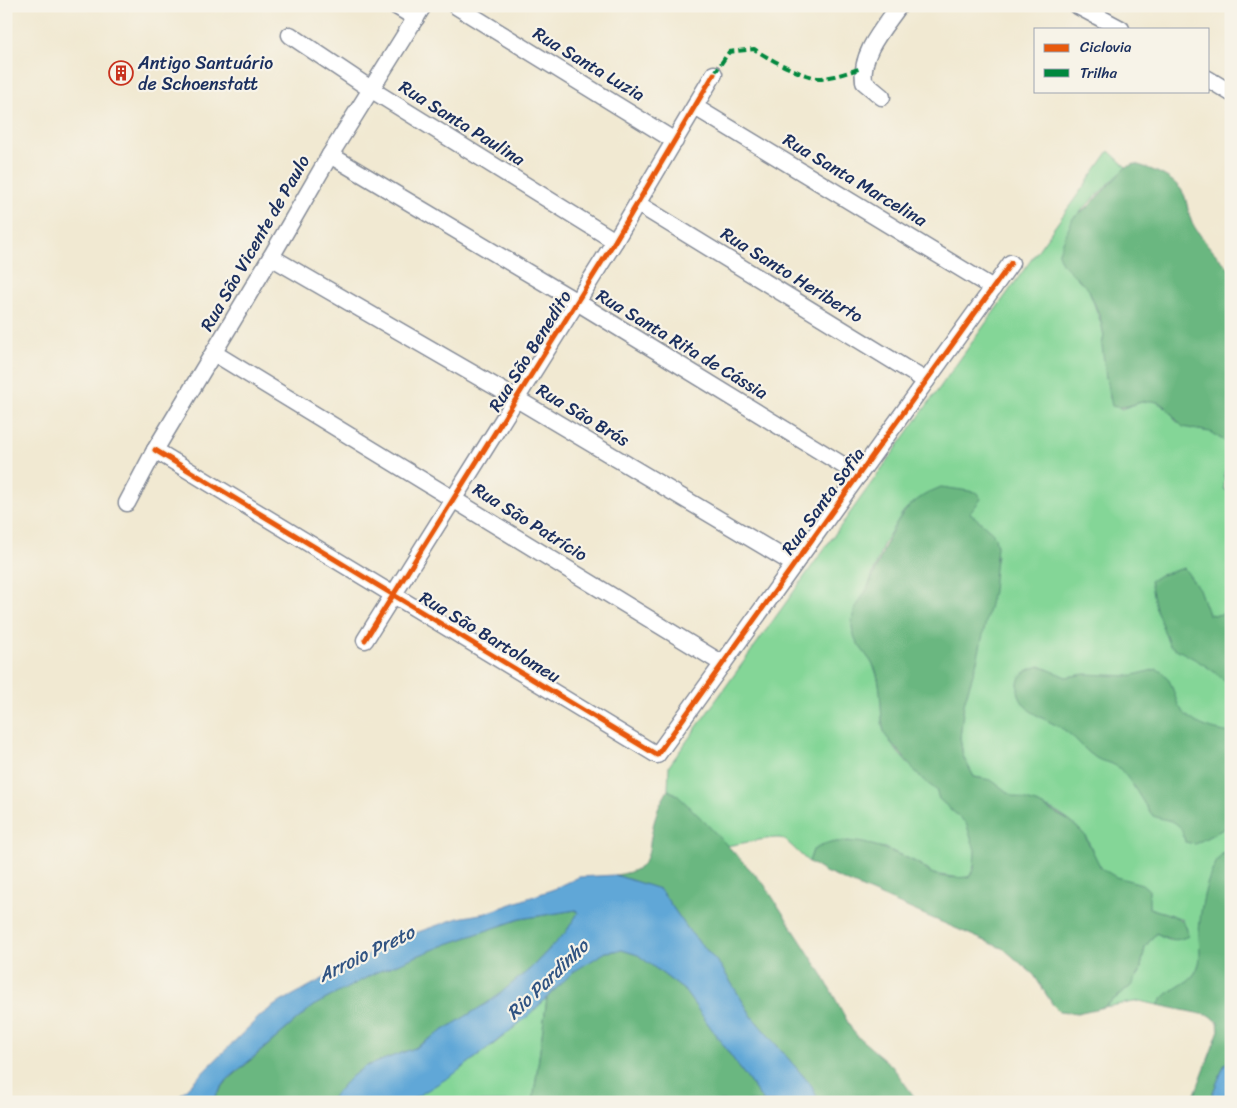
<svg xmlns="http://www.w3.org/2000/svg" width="1237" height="1108" viewBox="0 0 1237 1108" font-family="Sriracha,sans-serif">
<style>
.green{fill:#84d697;stroke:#50827a}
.forest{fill:#6bb780;stroke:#43736f}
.water{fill:#61a7d7;stroke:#3e6b9a}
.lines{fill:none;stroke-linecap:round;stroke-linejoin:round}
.minor-casing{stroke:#868c98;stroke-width:19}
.minor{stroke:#fff;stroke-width:16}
.quiet{stroke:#00873e;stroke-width:4;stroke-dasharray:8 4;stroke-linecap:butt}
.cycleway-casing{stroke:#f7f3e8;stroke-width:8}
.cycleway{stroke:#e8590c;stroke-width:5}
.labels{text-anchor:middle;stroke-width:4.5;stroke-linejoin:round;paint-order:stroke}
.poi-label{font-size:18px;fill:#1b2f5e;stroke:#f7f3e8;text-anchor:start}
.street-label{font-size:18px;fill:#1b2f5e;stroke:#f7f3e8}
.water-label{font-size:19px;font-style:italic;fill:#305382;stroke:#f7f3e8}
</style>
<rect width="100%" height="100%" fill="#f7f3e8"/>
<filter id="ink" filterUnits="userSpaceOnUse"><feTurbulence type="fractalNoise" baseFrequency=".02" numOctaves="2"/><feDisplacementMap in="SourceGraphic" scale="10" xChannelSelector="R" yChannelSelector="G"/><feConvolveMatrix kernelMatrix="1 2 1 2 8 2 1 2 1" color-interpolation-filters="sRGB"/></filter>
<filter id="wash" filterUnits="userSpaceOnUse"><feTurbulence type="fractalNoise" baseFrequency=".0096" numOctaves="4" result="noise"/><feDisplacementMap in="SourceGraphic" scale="20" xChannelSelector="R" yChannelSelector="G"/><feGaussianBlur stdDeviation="1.12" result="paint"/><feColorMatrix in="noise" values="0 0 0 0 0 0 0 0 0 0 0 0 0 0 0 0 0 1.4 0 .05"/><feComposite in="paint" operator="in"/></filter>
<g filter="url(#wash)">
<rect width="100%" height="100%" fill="#f1e9d2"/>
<g class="green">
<path d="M1109,151L1126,167L1080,212L1062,263L1089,290L1102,326L1104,336L1102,345L1109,397L1121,409L1147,400L1156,401L1171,412L1176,421L1192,429L1211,432L1231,445V470L1225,472L1224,489L1231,493V853L1222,854C1216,871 1205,890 1202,908C1199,929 1207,954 1195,973C1187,987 1168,987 1158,1005L1140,1001L1104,1007L1130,987L1140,972L1145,947L1156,933L1171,941L1183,919L1149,908C1147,879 1117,884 1102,869C1093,860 1093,845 1084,835C1074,822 1055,810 1040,805C1031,802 1022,801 1014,797C999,789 993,779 974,777L963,756L960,738L964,703L977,661L997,555L976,519L970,513L967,491L958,490L910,505L903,512L884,543L868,587L861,647C876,663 882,687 883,708C883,715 881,722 883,728C893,753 917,772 936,790C941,804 955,811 965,821C978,835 979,862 969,877L960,878L933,874L918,863L885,848L848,841L813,850L809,862C801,856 790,843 783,839C777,835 736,845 725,846L676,794L668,790L669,766Z"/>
<path d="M547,998L533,1102H408C422,1091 439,1084 454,1073C487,1051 519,1025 547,998Z"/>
</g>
<g class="forest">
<path d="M1135,164C1152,169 1179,179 1185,197C1188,206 1188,214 1192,223C1203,241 1216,255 1231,270V445L1210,432L1183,427C1176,421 1172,412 1164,406C1146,392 1130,412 1112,406L1106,378L1102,345L1104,336L1100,317L1089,290L1062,263L1058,254L1073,218L1088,207L1126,167Z"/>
<path d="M941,487L976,492L981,499L970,513L990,530L995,537L997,546L993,591L977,661L964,703L960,738L963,756L974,777L991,780L1013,796L1039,804L1071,822L1084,834L1101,868L1116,877L1142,884L1149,890V908C1166,914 1187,915 1188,936C1174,943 1169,939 1156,933L1145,947L1140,972L1130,987L1104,1007L1077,1013L1059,1011L1053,1005L1034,975L1004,949L825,872L809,862L813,850C845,831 884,847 915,862C921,865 926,870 931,873C941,878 959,878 969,877L974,869L975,850L966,823L939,799L936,790L921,778L885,735C879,716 883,692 876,671C870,655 852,644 852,625C851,611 862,599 868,587C889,544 890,507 941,487Z"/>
<path d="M1184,568L1199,589L1208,614L1216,615L1231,613V690C1217,668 1191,658 1169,645L1156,609L1150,581L1158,576Z"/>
<path d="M1040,666L1066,677L1085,674L1130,676L1157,669C1172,677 1172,690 1178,704C1187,723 1211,730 1231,733V825L1195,844L1185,842C1180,818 1173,823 1153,816C1141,801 1133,782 1120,769C1113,762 1104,763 1096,758C1085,751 1077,739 1067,732C1049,718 1016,714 1018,684C1019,672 1030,669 1040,666Z"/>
<path d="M668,790L676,794L702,819L764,884L822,974L852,1030L858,1037L892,1066L918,1102H819L812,1086L753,1018L720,965L690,932L664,895L659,889L615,875C657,870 645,851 655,819C657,809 663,799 668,790Z"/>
<path d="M1231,853V1057L1224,1066L1209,1102H1192L1219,1030L1218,1022L1211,1016L1158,1005C1168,987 1187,986 1195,973C1203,960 1199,948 1199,935C1200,909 1206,874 1222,854Z"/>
<path d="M576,910L578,913L566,932L530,969L492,1000L415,1048L364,1067L350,1078L328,1102H211L227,1081L313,1006L377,972L447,944L520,919Z"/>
<path d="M622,950L638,955L684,990L764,1102H533L547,998L573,972L585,964L606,952Z"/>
</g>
<g class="water">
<path d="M615,875L659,889L664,895L690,932L720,965L753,1018L812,1086L819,1102H764L684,990L638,955L622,950L606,952L573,972L526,1018L483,1052L454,1074L408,1102H328L350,1078L364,1067L415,1048L492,1000L530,969L566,932L578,913L576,910L520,919L447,944L377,972L313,1006L227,1080L211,1102H173L260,1016L275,1005L390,942L458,918L486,913L554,889L579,877Z"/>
<path d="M1231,1057V1102H1209L1224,1066Z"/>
</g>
</g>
<g filter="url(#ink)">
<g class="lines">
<g class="minor-casing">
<g id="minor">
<path d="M396,6L416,18"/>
<path d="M456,6L675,141"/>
<path d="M1078,6L1121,29"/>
<path d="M290,35L372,90L615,241"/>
<path d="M1208,79L1231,93"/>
<path d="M882,97L864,82C860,53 883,29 899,6"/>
<path d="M695,107L993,288"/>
<path d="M330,155L577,302L859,475"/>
<path d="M638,204L926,381"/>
<path d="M271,257L515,398L794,564"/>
<path d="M214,353L723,664"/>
<path d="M155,450L657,755L1011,263"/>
<path d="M127,503L155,450L271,257L330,155L423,6"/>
<path d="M365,640L615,241L714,74"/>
</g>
</g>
<use href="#minor" class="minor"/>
<path class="quiet" d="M714,74L729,52L754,49C767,58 803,77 819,78C834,78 848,72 862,68"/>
<g class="cycleway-casing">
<g id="cycleway">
<path d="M155,450L657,755L1011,263"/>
<path d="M365,640L615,241L714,74"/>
</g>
</g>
<use href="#cycleway" class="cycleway"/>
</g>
</g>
<defs>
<g id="building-ring" transform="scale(1.25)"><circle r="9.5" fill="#f7f3e8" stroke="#c8321e" stroke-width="1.5"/><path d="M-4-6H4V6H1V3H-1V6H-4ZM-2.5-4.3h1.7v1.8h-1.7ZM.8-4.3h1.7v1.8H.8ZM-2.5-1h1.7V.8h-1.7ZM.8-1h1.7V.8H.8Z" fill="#c8321e"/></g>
</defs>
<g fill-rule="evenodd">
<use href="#building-ring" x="121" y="73"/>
</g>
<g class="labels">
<g class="poi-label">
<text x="138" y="69">Antigo Santuário<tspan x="138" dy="21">de Schoenstatt</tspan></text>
</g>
<g class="street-label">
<text transform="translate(589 64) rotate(31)" y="6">Rua Santa Luzia</text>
<text transform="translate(462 123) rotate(32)" y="6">Rua Santa Paulina</text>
<text transform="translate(855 180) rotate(31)" y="6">Rua Santa Marcelina</text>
<text transform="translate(255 243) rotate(-60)" y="6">Rua São Vicente de Paulo</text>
<text transform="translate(792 275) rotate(32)" y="6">Rua Santo Heriberto</text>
<text transform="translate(682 344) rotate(31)" y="6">Rua Santa Rita de Cássia</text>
<text transform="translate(530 351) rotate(-58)" y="6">Rua São Benedito</text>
<text transform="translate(583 415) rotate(31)" y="6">Rua São Brás</text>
<text transform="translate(823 501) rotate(-54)" y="6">Rua Santa Sofia</text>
<text transform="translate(530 522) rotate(32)" y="6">Rua São Patrício</text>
<text transform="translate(490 637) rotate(31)" y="6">Rua São Bartolomeu</text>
</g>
<g class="water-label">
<text transform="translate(366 953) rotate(-26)" y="7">Arroio Preto</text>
<text transform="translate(547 979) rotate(-44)" y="7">Rio Pardinho</text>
</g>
</g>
<rect width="1237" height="1108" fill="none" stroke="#f7f3e8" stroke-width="25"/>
<rect x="1034" y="28" width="175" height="65" fill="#f7f3e8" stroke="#9fa5b1"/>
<rect x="1044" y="44" width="25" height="8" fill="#e8590c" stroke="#9fa5b1"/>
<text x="1080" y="52" font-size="15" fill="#1b2f5e">Ciclovia</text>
<rect x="1044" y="69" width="25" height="8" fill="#00873e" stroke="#9fa5b1"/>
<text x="1080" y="78" font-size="15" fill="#1b2f5e">Trilha</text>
</svg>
